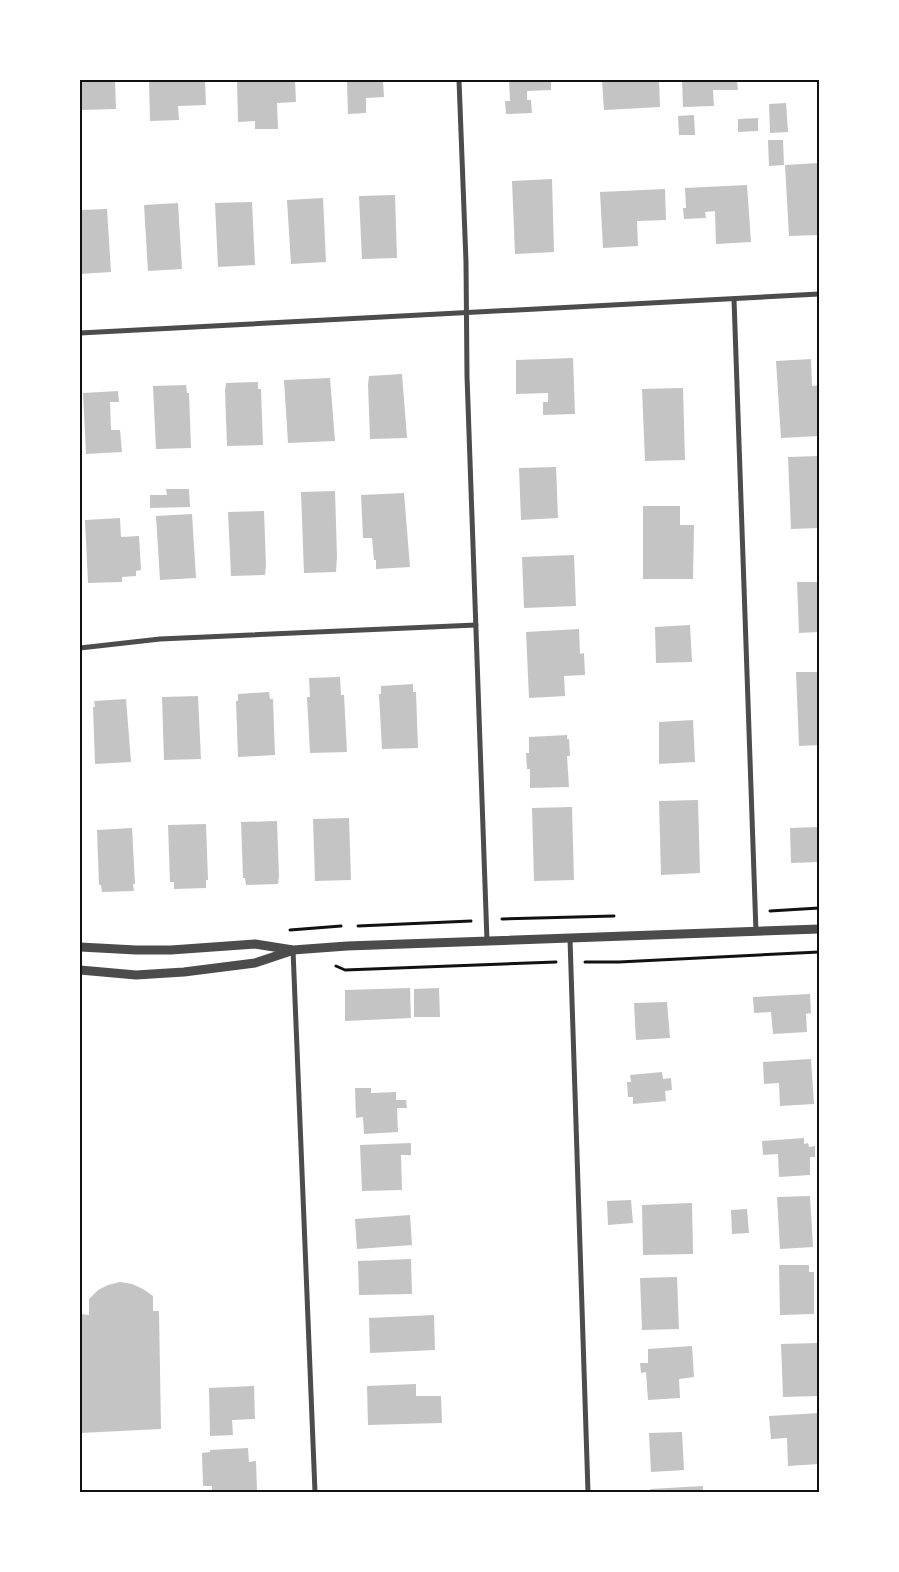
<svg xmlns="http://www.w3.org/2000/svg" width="899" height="1572" viewBox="0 0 899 1572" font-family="Overpass,sans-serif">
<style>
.building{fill:#c4c4c4}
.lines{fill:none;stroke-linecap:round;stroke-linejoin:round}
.path{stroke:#111;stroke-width:3}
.minor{stroke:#4c4c4c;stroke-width:5}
.tertiary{stroke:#4c4c4c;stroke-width:9}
.neatline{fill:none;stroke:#111;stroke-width:2}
</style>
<rect width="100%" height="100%" fill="#fff"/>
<g class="building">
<path d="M80,80H115L116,109L80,110Z"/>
<path d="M149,80H205L206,105L178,106L179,120L150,121Z"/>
<path d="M237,80H295L296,102L277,103L278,129H255V121L238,122Z"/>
<path d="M347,80H383L384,97L366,98V113L348,114Z"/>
<path d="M509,80H551V90L527,91V100H531L532,113L506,114L505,101H510Z"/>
<path d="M602,80H659L660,107L604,110Z"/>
<path d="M682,80H737L738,90H713L714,106L683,107Z"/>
<path d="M786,103L788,132L770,133L769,104Z"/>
<path d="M694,115L695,135H679L678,116Z"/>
<path d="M758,118V131L738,132V119Z"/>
<path d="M768,140H783L784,165L769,166Z"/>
<path d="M819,163V235L789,236L785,165Z"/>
<path d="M552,179L554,252L515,254L512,181Z"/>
<path d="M747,185L751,242L716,244L715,211L705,212L706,218L684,219L683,208H686L685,188Z"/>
<path d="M665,189L666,220L637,221L638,246L603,248L600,192Z"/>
<path d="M395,195L397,258L362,259L359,196Z"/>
<path d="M323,198L326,262L291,264L287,200Z"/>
<path d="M252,202L255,265L218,267L215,203Z"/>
<path d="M178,203L182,269L148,271L144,205Z"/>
<path d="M107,209L111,272L80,274V210Z"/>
<path d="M573,358L575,414L543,415V402H548V393L516,394V360Z"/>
<path d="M811,359L812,386L819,385V436L781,438L776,361Z"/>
<path d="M402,374L407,438L370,439L368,384L369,376Z"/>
<path d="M330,378L335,441L288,443L284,380Z"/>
<path d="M258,382V389H261L263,445L227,446L225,391L226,383Z"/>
<path d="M186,385L187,393H189L191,448L156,449L153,386Z"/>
<path d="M683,388L685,460L645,461L642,389Z"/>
<path d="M118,391L119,402H110L111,430H120L122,452L86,454L83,393Z"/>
<path d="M819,456V528L791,529L788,457Z"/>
<path d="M556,467L558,518L521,520L519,468Z"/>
<path d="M166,489H189L190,507L150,508V495H167Z"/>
<path d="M335,491L337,556L336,572L304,573L301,492Z"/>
<path d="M404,493L410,567L376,569V560H374L372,538H363L361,495Z"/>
<path d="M643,506H680V525H694L693,579H643Z"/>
<path d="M264,511L266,566L265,575L231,576L228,512Z"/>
<path d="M192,514L196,578L160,580L156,516Z"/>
<path d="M120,518L121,537L139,536L141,570L136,571V576L122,577V582L88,583L85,520Z"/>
<path d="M574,555L576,606L524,608L522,557Z"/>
<path d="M797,582H819V632L799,633Z"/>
<path d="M690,625L692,662L656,663L655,627Z"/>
<path d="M579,629L580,654L584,653L585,675L564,676L565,696L529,698L526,632Z"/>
<path d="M796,672H819V745L799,746Z"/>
<path d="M340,677L341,695H344L347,752L310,753L307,697H310L309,678Z"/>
<path d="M413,684V692H416L418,748L382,749L379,694H381V686Z"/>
<path d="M269,692L270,699H273L275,755L238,757L236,701H238V694Z"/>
<path d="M198,696L201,759L164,760L162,697Z"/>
<path d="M126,699L131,762L95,764L93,707H95L94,701Z"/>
<path d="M693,720L695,762L659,764V722Z"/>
<path d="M567,735V739H569L570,756H567L569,787L530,788V769H527L526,753H529V737Z"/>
<path d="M698,800L700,873L661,875L659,801Z"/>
<path d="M572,807L574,880L534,881L532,808Z"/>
<path d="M349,818L351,880L315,881L313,819Z"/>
<path d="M277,821L279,876L278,884L246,885L245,878H243L241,822Z"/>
<path d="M206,824L208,880H206V888L174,889V882H170L168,825Z"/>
<path d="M819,827V862L791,863L790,828Z"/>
<path d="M132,828L135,884H133L134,891L102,892L101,885H99L97,830Z"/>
<path d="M410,988L411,1018L345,1021V990Z"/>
<path d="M439,988L440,1017H414V989Z"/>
<path d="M810,994L811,1013L806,1014L807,1032L773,1034L771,1012L754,1013L753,997Z"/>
<path d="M667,1002L670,1038L636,1040L634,1003Z"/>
<path d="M811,1059L814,1104L780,1106L779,1083L764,1084L763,1062Z"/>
<path d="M662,1072L663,1079L671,1078L672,1090L665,1091L666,1101L633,1104V1097H628L627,1082H631L630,1075Z"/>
<path d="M355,1088H371V1093L396,1092V1100H406L407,1108H397L398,1132L364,1134L363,1117L356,1118Z"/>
<path d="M804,1138V1144L808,1143L809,1147L815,1146V1157H810V1175L779,1177L778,1154L763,1155L762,1141Z"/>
<path d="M411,1143V1155H401L402,1190L362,1191L360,1145Z"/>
<path d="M810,1196L813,1247L780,1249L777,1197Z"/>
<path d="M631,1200L633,1223L608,1225L607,1201Z"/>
<path d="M692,1203L693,1254L643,1255L642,1205Z"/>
<path d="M747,1209L749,1233L732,1234L731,1210Z"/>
<path d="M410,1215L412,1245L357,1249L355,1219Z"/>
<path d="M411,1259L412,1294L359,1295L358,1261Z"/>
<path d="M779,1265H809V1272H814V1314L780,1315Z"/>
<path d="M677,1277L679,1329L642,1330L640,1278Z"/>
<path d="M120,1282L132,1284L143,1289L153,1296V1311H159L161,1429L80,1433V1314L89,1315V1299L98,1290L108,1285Z"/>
<path d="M434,1315L435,1350L370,1353L369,1318Z"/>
<path d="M817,1343L819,1396L783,1397L781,1344Z"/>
<path d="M692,1346L694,1377L679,1379L680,1398L648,1400L646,1372L641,1373L640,1363H648V1349Z"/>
<path d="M416,1384V1396H441L442,1423L368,1425L367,1386Z"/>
<path d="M254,1386L255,1419L232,1420L233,1435L210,1436L209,1388Z"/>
<path d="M819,1413V1464L788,1466L787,1438L771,1439L769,1416Z"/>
<path d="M682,1432L684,1470L651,1472L649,1433Z"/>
<path d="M248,1448L249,1462L256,1461L257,1491L212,1492V1486H203L202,1453L210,1452V1450Z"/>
<path d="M703,1486V1492H651L650,1489Z"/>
</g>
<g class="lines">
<g class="path">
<path d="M770,911L819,908"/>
<path d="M502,919L614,916"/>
<path d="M358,926L471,921"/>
<path d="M290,930L341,926"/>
<path d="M585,962H619L819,952"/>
<path d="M336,966L345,970L556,962"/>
</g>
<g class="minor">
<path d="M459,80L466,262L467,376L487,941"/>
<path d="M734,299L756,932"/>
<path d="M80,333L819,294"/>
<path d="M80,648L160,639L476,625"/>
<path d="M570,939L588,1492"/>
<path d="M293,950L315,1492"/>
</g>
<g class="tertiary">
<path d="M80,947L136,950H171L255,944L293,950L347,946L819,929"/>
<path d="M80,970L136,975L184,972L255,963L291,951"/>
</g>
</g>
<rect width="899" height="1572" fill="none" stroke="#ffffff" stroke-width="162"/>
<rect x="81" y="81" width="737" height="1410" class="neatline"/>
</svg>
